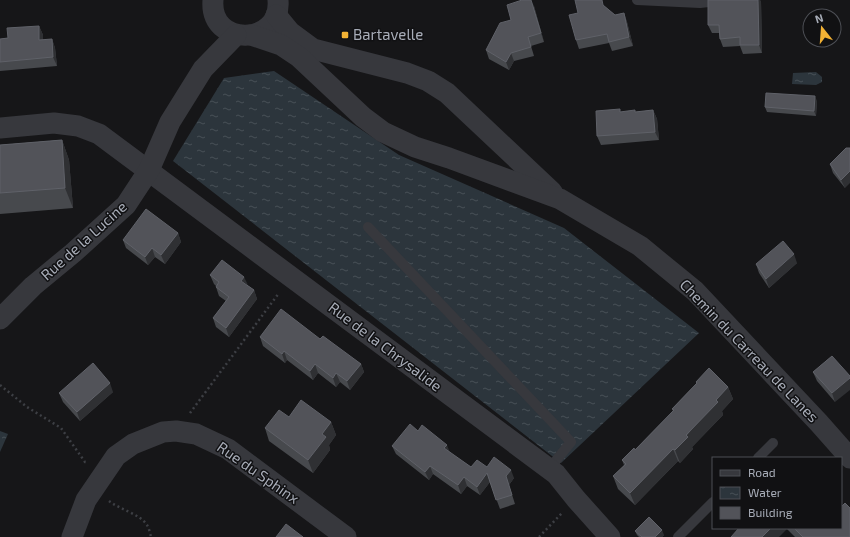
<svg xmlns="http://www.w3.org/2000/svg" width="850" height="537" viewBox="0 0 850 537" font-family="'Exo 2',sans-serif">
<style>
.water{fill:url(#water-ripples)}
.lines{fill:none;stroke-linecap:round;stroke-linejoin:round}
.path{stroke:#3d3f44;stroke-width:2.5;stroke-dasharray:2 3;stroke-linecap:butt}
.service{stroke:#37383d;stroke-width:10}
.minor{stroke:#37383d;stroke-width:21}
.wall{fill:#47494d}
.shaded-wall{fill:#2f3033}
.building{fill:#525359;stroke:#5f6168}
.poi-dot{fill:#f2b134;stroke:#111113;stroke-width:1.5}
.labels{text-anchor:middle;stroke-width:3;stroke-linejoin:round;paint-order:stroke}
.poi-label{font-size:15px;fill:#a8adb8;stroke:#111113;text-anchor:start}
.street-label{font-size:15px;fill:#a8adb8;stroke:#111113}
</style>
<defs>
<pattern id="water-ripples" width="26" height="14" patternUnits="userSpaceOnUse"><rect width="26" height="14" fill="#2c353c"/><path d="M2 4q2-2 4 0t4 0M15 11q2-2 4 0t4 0" fill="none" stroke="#485056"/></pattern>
</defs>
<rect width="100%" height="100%" fill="#161618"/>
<g class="water">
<path d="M274,71L399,155L564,228L699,333L561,463L173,161L224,78Z"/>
<path d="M816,72L822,77V82L816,85L792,84L793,73Z"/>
<path d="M0,431L8,434L0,452Z"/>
</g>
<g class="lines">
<g class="path">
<path d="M0,385L27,407L61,428L85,462H88"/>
<path d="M190,413L279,293"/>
<path d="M109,501C119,509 140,514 147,525C149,528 150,533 151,537"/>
<path d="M539,537L562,513"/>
</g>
<g class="service">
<path d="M637,0L700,3L726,0"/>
<path d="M368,227L571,442L549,469"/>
<path d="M758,458L773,443"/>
<path d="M678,537L713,502"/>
</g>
<g class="minor">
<path d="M213,0C209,48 282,46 278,0"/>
<path d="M276,15L290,32L313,49L407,73L428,81L447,93L552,192"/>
<path d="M251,35L281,45L299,57L363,117L383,132L415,147L449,158L560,199L640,246L695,291L819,423L850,458"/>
<path d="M0,128L54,123L78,126L99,134L556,474L576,499L610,537"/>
<path d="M0,319L33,286L73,253L126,205L149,170L170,122L203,69L236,35"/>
<path d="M72,537L86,500L116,456L133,444L163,432L176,431L196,434L228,449L346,537"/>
</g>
</g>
<g class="wall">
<path d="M761,1L762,53L743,54L740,46L723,47L720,39L719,33H712L708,25Z"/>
<path d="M534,6L544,42L531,46L534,56L514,61L509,70L489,59L486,50L511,20Z"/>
<path d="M604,6L615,15L624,13L627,22L633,46L612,51L609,43L579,49L576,40Z"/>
<path d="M39,26L43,35V40L52,39L55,48L57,66L0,71V39L8,38Z"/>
<path d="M817,101L816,116L767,112L765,107Z"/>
<path d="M653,110L657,119L659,140L601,145L597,136L636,112Z"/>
<path d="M62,140L69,160L73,208L0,214V145Z"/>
<path d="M850,148L845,188L833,173L830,164Z"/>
<path d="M178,233L181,242L165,264L155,257L148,265L126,248L123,240Z"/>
<path d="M797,263L769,288L759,273L756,264Z"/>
<path d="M210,275L247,285L254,290L257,299L229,337L216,327L213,318L226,301L219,296L216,287V286L214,284Z"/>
<path d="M260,337L320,339L361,364L364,372L350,390L340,382L336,387L318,373L313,380L287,360L285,363L263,346Z"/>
<path d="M832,356L835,402L817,381L813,372Z"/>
<path d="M696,382L728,387L733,399L722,411L723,415L692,447L693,449L680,463L678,461L635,505L618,489L613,476L624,465L622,460L635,450L673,411L672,409L696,384Z"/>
<path d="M113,392L80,421L63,402L59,393Z"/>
<path d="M289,417L331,422L336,435L329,445L330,450L313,473L269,441L265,428Z"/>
<path d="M418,431L471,467H487L514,478L509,485L515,504L500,509L490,482L480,495L467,486L461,494L433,474L429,480L396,454L392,446Z"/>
<path d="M739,528H841L850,537H795L787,529Z"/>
<path d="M635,531L664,535L662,537H639L637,535Z"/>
</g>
<g class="shaded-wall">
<path d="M531,0L534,6L544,42L541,33Z"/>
<path d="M758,0H760L761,1L762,53L759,45Z"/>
<path d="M624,13L627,22L633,46L629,37Z"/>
<path d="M39,26L43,35V49L39,40Z"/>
<path d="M52,39L55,48L57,66L53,57Z"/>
<path d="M511,53L514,61L509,70L506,62Z"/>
<path d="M815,96L817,101L816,116L814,111Z"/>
<path d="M653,110L657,119L659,140L655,132Z"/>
<path d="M62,140L69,160L73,208L65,188Z"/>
<path d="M850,171V183L845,188L841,180Z"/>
<path d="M178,233L181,242L165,264L161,255Z"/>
<path d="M152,248L155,257L148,265L145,257Z"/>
<path d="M794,254L797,263L769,288L766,279Z"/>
<path d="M244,277L248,285L241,281Z"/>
<path d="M254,290L257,299L229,337L226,328Z"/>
<path d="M284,351L287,360L285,363L282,354Z"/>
<path d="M315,364L318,373L313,380L310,371Z"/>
<path d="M361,364L364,372L350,390L347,381Z"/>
<path d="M336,373L340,382L336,387L333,378Z"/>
<path d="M850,378V390L835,402L832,393Z"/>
<path d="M110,383L113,392L80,421L77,412Z"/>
<path d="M728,387L733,399L722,411L723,415L692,447L693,449L680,463L675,450L716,400Z"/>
<path d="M331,422L336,435L329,445L330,450L313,473L308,460L322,434Z"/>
<path d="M447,445L450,453L444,448Z"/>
<path d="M673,449L678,461L635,505L630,493Z"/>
<path d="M430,466L433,474L429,480L425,472Z"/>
<path d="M511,470L514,478L509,485L515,504L506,476Z"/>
<path d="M487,473L490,482L480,495L477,487Z"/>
<path d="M464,477L467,486L461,494L458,485Z"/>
<path d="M771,528H787V529L779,537H762Z"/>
<path d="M662,530L664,535L662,537H655Z"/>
</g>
<g class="building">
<path d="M522,0H531L541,33L528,37L531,47L511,53L506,62L486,50L500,23L511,20L507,5Z"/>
<path d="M575,0H602L603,5L615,15L624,13L629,37L609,42L607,34L576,40L569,15L578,13Z"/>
<path d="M708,0H758L759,45H740V37L720,39L719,25H708Z"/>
<path d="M39,26V40L52,39L53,57L0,62V39L8,38L7,28Z"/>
<path d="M766,93L815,96L814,111L765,107Z"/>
<path d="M620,109V112L635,110V112L653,110L655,132L597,136L596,111Z"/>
<path d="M62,140L65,188L0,193V145Z"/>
<path d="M846,148H850V171L841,180L830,164Z"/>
<path d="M146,209L178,233L161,255L152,248L145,257L123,240Z"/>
<path d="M783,241L794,254L766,279L756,264Z"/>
<path d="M222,260L244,277L241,281L254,290L226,328L213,318L229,297L216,287L219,282L210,275Z"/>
<path d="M281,309L320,339L323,336L361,364L347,381L336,373L333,378L315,364L310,371L284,351L282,354L260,337Z"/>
<path d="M832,356L850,376V378L832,393L813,372Z"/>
<path d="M93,363L110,383L77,412L59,393Z"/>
<path d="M709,368L728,387L716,400L718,402L686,435L688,437L675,450L673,449L630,493L613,476L626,464L622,460L634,448L635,450L674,410L672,409L697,383L696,382Z"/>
<path d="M301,400L331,422L322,434L326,437L308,460L265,428L279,410L289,417Z"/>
<path d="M410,424L418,431L422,425L447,445L444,448L471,467L477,460L487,467L494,457L511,470L506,476L512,495L496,500L487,473L477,487L464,477L458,485L430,466L425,472L392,446Z"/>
<path d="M845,503L850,508V537H803L794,528H841V507Z"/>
<path d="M649,517L662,530L655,537H642L635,531Z"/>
<path d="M286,524L303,537H276Z"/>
<path d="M739,528H771L762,537H731Z"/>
</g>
<rect class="poi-dot" x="341" y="31" width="8" height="8" rx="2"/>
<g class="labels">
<g class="poi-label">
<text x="353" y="40">Bartavelle</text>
</g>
<g class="street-label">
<text transform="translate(84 241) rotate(-42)" y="5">Rue de la Lucine</text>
<text transform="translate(385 347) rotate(37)" y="5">Rue de la Chrysalide</text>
<text transform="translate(749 351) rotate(46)" y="5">Chemin du Carreau de Lanes</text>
<text transform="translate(258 473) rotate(35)" y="5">Rue du Sphinx</text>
</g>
</g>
<rect x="712" y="457" width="130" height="72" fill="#111113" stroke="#4d4f55"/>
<rect x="720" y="470" width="20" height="6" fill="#37383d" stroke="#4d4f55"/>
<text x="748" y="477" font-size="12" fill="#a8adb8">Road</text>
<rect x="720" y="487" width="20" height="12" fill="url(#water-ripples)" stroke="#4d4f55"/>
<text x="748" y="497" font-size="12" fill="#a8adb8">Water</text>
<rect x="720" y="507" width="20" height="12" fill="#525359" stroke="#4d4f55"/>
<text x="748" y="517" font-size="12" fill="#a8adb8">Building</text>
<g transform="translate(822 28) rotate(343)"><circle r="19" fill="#111113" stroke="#4d4f55"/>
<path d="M0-3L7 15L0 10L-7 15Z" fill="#f2b134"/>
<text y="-6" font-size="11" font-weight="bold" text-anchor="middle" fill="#a8adb8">N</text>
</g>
</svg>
